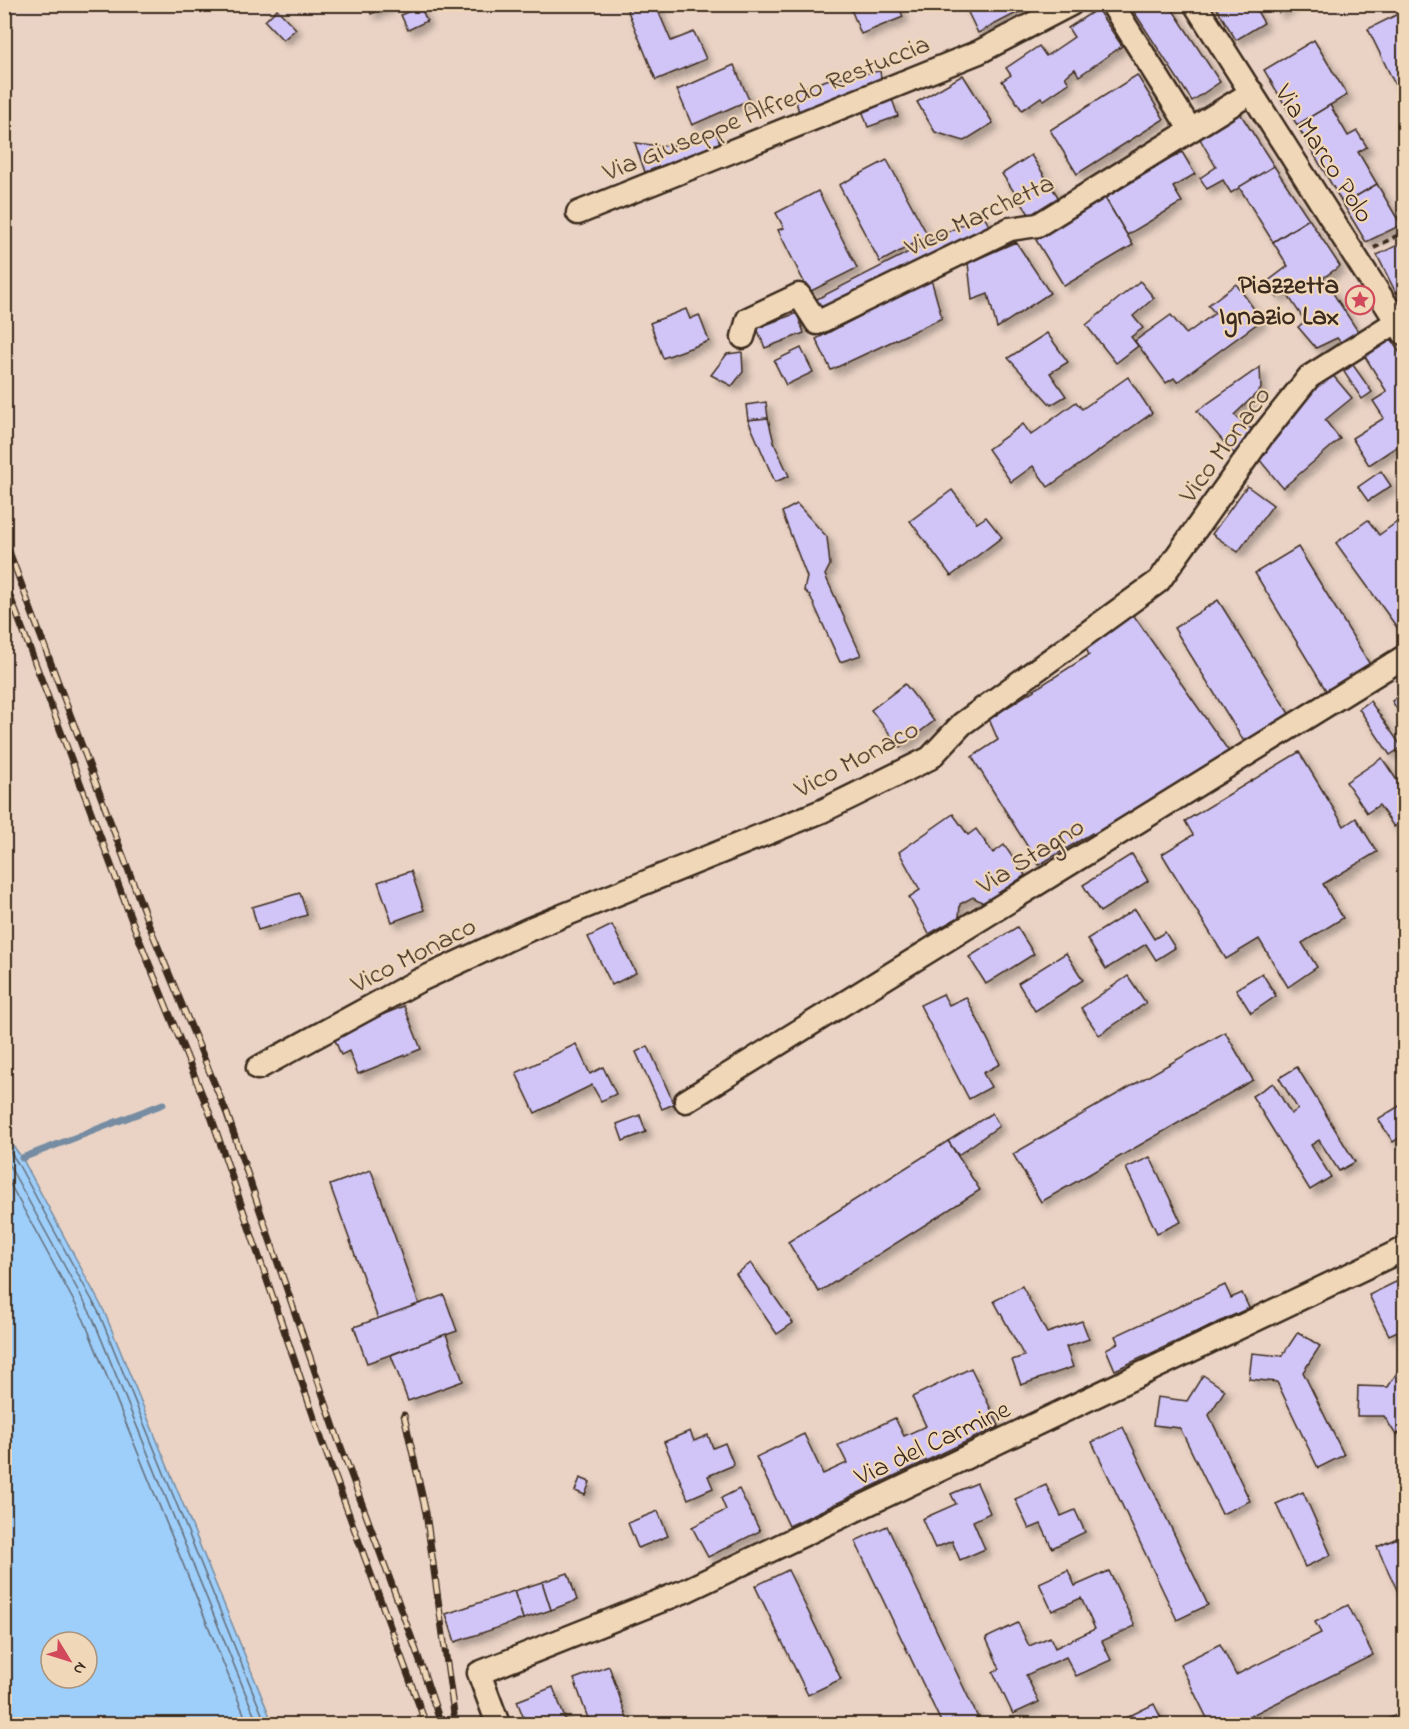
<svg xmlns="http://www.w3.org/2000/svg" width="1409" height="1729" viewBox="0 0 1409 1729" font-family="'Indie Flower',sans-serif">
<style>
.water{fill:#9ecefa;stroke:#768ca2;stroke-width:1.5;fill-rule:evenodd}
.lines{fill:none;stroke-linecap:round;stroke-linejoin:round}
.shore{stroke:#636c76;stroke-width:1.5}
.stream{stroke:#768ca2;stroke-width:7}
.building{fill:#d1c5f7;stroke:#3b2a1e;stroke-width:1.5;filter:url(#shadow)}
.minor-casing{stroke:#3b2a1e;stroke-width:27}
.path{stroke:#3b2a1e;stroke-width:4;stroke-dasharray:6 4.5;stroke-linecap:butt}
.minor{stroke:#f0d7b8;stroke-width:22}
.rail-casing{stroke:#3b2a1e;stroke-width:7}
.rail{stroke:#f0d7b8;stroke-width:4.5;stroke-dasharray:14;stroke-linecap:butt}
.labels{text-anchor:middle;stroke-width:4.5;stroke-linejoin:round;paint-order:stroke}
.street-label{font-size:27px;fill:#3b2a1e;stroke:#f0d7b8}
.poi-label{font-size:27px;font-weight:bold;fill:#3b2a1e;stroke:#f0d7b8;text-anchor:end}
</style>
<defs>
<filter id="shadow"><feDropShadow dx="5.5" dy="5.5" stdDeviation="3" flood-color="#0004"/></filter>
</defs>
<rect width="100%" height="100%" fill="#ead3c5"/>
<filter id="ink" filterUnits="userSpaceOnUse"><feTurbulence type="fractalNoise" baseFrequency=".0167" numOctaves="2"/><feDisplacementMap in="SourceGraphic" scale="12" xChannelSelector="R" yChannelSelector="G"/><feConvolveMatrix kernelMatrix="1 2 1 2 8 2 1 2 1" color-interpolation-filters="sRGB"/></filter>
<g filter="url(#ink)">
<path class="water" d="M4,1133L22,1158L104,1311L273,1724H5ZM51,1642H87V1678H51Z"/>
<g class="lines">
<g class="shore">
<path d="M4,1143L17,1162L99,1313L266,1724"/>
<path d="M4,1156L92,1316L258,1724"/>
<path d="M4,1173L84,1320L248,1724"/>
</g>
<path class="stream" d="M22,1158L163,1104"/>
</g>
<g class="building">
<path d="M368,4H389L390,6L371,14Z"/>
<path d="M625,4H665L657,8L671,41L694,32L706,59L656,80Z"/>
<path d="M849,4H898L903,17L861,34Z"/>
<path d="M964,4H1034L978,33Z"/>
<path d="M1129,4H1169L1220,82L1192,101Z"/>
<path d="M1214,4H1253L1264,23L1236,40Z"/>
<path d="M1275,4H1294L1279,13Z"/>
<path d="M420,6L427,21L408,30L401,15Z"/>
<path d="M277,9L296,29L283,40L265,21Z"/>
<path d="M1097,9L1122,46L1079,76L1075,69L1065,77L1069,83L1044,100L1041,97L1022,110L1002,81L1011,75L1006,68L1039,46L1046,56L1074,37L1068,28Z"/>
<path d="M1404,11V103L1368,29Z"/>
<path d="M1314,40L1347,95L1297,125L1264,70Z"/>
<path d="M734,65L749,100L692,125L677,90Z"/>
<path d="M880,71L882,86L799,112L793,91L830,79Z"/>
<path d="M963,75L993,123L964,141L935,132L917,102Z"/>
<path d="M1137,75L1164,119L1077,174L1050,130Z"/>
<path d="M892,99L898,116L868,127L862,110Z"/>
<path d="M1330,105L1348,136L1357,131L1367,147L1358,152L1377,184L1343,204L1297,125Z"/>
<path d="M1236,107L1274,166L1231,193L1223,180L1207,189L1200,178L1216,167L1200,139Z"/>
<path d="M716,132L721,146L645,172L635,143L660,146L686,144Z"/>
<path d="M1182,152L1195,174L1173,187L1182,202L1127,235L1105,198Z"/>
<path d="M1031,155L1062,203L1033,220L1002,174Z"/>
<path d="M887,160L928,236L880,262L839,185Z"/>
<path d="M1274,166L1309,219L1273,242L1239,187Z"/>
<path d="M1377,184L1401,225L1366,242L1343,204Z"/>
<path d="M818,191L857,268L809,292L778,230L784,228L776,213Z"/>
<path d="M1105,198L1133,245L1064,286L1036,240Z"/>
<path d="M983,214L993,234L820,319L811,302Z"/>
<path d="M1309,219L1340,266L1323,278L1361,336L1345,347L1337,338L1316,348L1298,327L1305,321L1285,291L1277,297L1267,282L1288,266L1273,242Z"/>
<path d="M1016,242L1050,293L997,328L988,294L972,300L968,263Z"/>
<path d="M1404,242V288L1396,293L1377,255Z"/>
<path d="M931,279L942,318L831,370L816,339Z"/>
<path d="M1140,281L1154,298L1133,316L1143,328L1131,337L1138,346L1116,363L1086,325Z"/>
<path d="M1236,284L1262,320L1177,382L1174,378L1166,383L1135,341L1171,315L1186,334L1215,313L1208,305Z"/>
<path d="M686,309L690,319L699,315L709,341L663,358L650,323Z"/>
<path d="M797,313L804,333L765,348L757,328Z"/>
<path d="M1047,333L1068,362L1050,373L1066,396L1051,405L1008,358Z"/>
<path d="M1391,338L1404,360V442L1369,465L1352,438L1384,418L1373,401L1387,392L1364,355Z"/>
<path d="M801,348L813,372L786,385L774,361Z"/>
<path d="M742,352L743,372L732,386L711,375L727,354Z"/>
<path d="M1353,365L1372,392L1362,399L1344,372Z"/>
<path d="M1260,367L1261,389L1234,415L1254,431L1236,456L1197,411Z"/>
<path d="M1330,372L1352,398L1325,420L1340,439L1283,488L1258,458L1289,406Z"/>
<path d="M1128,377L1152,413L1048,487L1033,466L1011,482L988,449L1023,424L1031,435L1076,402L1082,409Z"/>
<path d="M766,402L768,418L748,420L746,405Z"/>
<path d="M768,418L774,443L789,476L775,482L748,420Z"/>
<path d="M1381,471L1391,486L1368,501L1358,487Z"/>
<path d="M1247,486L1273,505L1238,552L1212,534Z"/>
<path d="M952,490L977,523L986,517L1002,537L951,576L910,521Z"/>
<path d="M797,504L827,537L830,565L825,575L861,655L840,662L810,596L804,590L807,577L782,512Z"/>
<path d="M1404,517L1402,566L1404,637L1336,543L1368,520L1379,535Z"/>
<path d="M1298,547L1374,671L1330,697L1255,573Z"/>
<path d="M1218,600L1293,720L1248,748L1174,628Z"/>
<path d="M1132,613L1232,756L1097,843L1092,833L1039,865L972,757L998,740L989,719L1089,655L1085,646Z"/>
<path d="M905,684L934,721L900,747L871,710Z"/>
<path d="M1404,693V721L1392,701Z"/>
<path d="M1370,701L1402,747L1390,755L1359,709Z"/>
<path d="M1299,752L1344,826L1356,818L1377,852L1323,884L1343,918L1302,943L1317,967L1288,987L1259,939L1226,959L1162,854L1193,835L1185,821Z"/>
<path d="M1382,758L1404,791V820L1394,827L1379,805L1367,813L1346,782Z"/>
<path d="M953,814L968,835L976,829L993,853L1004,845L1025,875L985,904L973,897L960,904L959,917L929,934L909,897L920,890L899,852Z"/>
<path d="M1132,854L1148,881L1100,912L1083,885Z"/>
<path d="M411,871L424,910L392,922L378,882Z"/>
<path d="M300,893L307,915L258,930L252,907Z"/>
<path d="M1135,909L1154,939L1165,932L1175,948L1156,960L1146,944L1106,969L1087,939Z"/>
<path d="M612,925L636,973L612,985L588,937Z"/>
<path d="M1017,927L1034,954L986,984L969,957Z"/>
<path d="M1066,953L1083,980L1035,1011L1018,983Z"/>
<path d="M1262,973L1276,996L1251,1013L1236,989Z"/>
<path d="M1128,976L1146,1003L1099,1035L1081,1008Z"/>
<path d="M943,994L949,1005L966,997L1000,1064L983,1073L991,1087L969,1099L920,1005Z"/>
<path d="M404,1006L421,1049L358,1074L349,1051L341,1055L333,1035Z"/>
<path d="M1225,1032L1253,1080L1041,1202L1013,1154Z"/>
<path d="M576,1044L590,1074L603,1067L616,1094L601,1101L592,1085L535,1113L516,1073Z"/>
<path d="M648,1046L674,1104L662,1109L636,1052Z"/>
<path d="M1297,1067L1355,1162L1339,1171L1319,1140L1311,1145L1331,1177L1310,1190L1252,1096L1273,1083L1291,1114L1298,1109L1279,1078Z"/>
<path d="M1404,1103V1135L1393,1142L1378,1119Z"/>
<path d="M992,1113L999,1126L958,1155L948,1141Z"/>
<path d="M640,1115L646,1132L623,1141L617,1124Z"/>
<path d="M948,1141L980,1190L819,1292L788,1242Z"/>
<path d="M1150,1157L1181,1222L1157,1233L1126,1168Z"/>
<path d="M371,1170L419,1304L378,1319L330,1185Z"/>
<path d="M751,1263L793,1323L777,1334L736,1274Z"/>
<path d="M1404,1278V1328L1389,1335L1369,1295Z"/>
<path d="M1225,1285L1231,1298L1242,1293L1249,1308L1115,1370L1106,1349L1118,1343L1115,1336Z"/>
<path d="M1022,1286L1047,1333L1082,1321L1089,1339L1066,1347L1073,1367L1021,1385L1012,1360L1024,1356L994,1301Z"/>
<path d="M444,1295L457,1331L367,1363L354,1327Z"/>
<path d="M1298,1332L1320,1346L1303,1372L1344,1455L1318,1468L1277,1382L1249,1379L1252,1353L1282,1356Z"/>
<path d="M446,1334L463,1381L408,1401L391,1355Z"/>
<path d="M1403,1363L1404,1430L1396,1435L1384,1416H1357L1358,1386L1388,1387Z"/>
<path d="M971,1368L999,1426L789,1526L756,1457L804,1434L823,1474L847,1463L838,1445L895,1418L904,1436L926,1426L912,1397Z"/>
<path d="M1203,1375L1225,1390L1209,1415L1250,1501L1222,1514L1180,1428L1153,1425L1157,1397L1187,1401Z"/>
<path d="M1123,1427L1208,1605L1177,1620L1092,1442Z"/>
<path d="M690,1431L694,1441L708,1435L713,1448L725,1443L734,1465L708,1476L713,1488L688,1499L664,1442Z"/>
<path d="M580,1478L590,1482L585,1495L575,1491Z"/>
<path d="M977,1483L990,1513L973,1521L985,1549L960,1560L952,1541L935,1548L922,1519L956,1504L951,1494Z"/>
<path d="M1046,1485L1061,1516L1075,1510L1085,1532L1052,1548L1041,1524L1029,1529L1015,1499Z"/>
<path d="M739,1489L760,1531L708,1557L692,1527L726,1510L721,1498Z"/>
<path d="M1303,1492L1331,1555L1305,1567L1276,1504Z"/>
<path d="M658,1511L668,1536L638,1548L628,1523Z"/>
<path d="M887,1526L981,1724H942L855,1541Z"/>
<path d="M1404,1535V1605L1377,1547Z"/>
<path d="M788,1570L841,1679L808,1695L755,1586Z"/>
<path d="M1068,1570L1075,1586L1109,1571L1135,1626L1102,1641L1111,1660L1076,1676L1066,1657L1026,1675L1039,1702L1013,1714L993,1672L1000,1669L986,1638L1018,1623L1029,1646L1050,1637L1055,1648L1095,1629L1081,1598L1052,1611L1039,1583Z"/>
<path d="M568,1573L577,1600L551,1610L542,1582Z"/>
<path d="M542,1582L551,1610L523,1619L514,1591Z"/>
<path d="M514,1591L523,1619L455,1642L446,1614Z"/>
<path d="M1348,1605L1373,1655L1234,1724H1210L1180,1664L1220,1644L1236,1675L1321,1633L1315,1622Z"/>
<path d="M609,1666L629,1724H590L574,1679Z"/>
<path d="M553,1687L567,1724H526L517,1701Z"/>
<path d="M1154,1704L1164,1724H1113Z"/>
<path d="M1401,1713L1404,1724H1376Z"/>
</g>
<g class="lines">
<g class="minor-casing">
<g id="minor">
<path d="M1112,4L1190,129"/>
<path d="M1195,4L1404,333"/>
<path d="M578,213L979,52L1071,4"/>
<path d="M743,337L748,319L799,295L817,323L1010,229L1038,225L1252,92"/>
<path d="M258,1068L418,981L530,929L822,811L930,758L962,724L1159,581L1262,436L1309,377L1396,322"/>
<path d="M686,1101L1404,657"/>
<path d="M498,1724L479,1673L685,1591L1404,1249"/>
</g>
</g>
<path class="path" d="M1374,248L1404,232"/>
<use href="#minor" class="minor"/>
<g class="rail-casing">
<g id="rail">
<path d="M4,538L149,925L227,1114L338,1439L416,1650L441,1724"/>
<path d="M4,580L135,929L212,1119L323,1444L426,1724"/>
<path d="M404,1415L426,1513L454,1714"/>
</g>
</g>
<use href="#rail" class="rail"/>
</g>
</g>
<defs>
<g id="sight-ring" transform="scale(1.5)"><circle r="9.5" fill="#f0d7b8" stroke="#d1495b" stroke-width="1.5"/><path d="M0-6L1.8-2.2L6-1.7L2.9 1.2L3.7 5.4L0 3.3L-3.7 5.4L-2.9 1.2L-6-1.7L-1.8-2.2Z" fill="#d1495b"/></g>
</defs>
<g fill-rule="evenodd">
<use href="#sight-ring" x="1360" y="300"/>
</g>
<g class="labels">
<g class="street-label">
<text transform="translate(766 107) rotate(-22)" y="9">Via Giuseppe Alfredo Restuccia</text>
<text transform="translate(1325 153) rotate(57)" y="9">Via Marco Polo</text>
<text transform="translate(979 214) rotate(-25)" y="9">Vico Marchetta</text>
<text transform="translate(1224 444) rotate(-54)" y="9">Vico Monaco</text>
<text transform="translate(856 758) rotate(-28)" y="9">Vico Monaco</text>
<text transform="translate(1030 855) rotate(-32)" y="9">Via Stagno</text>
<text transform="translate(413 954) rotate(-27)" y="9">Vico Monaco</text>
<text transform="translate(932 1442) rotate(-25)" y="9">Via del Carmine</text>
</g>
<g class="poi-label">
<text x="1339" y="293">Piazzetta<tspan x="1339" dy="31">Ignazio Lax</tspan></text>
</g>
</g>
<rect width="1409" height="1729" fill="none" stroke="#f0d7b8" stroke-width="24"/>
<rect x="12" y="12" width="1385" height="1705" fill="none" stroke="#3b2a1e" stroke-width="2" filter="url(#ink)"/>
<g transform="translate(69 1660) rotate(128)"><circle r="28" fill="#f0d7b8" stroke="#a8927a" stroke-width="1.5"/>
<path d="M0-4.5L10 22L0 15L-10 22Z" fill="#d1495b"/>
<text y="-9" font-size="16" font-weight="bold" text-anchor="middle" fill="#3b2a1e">N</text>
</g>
</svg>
